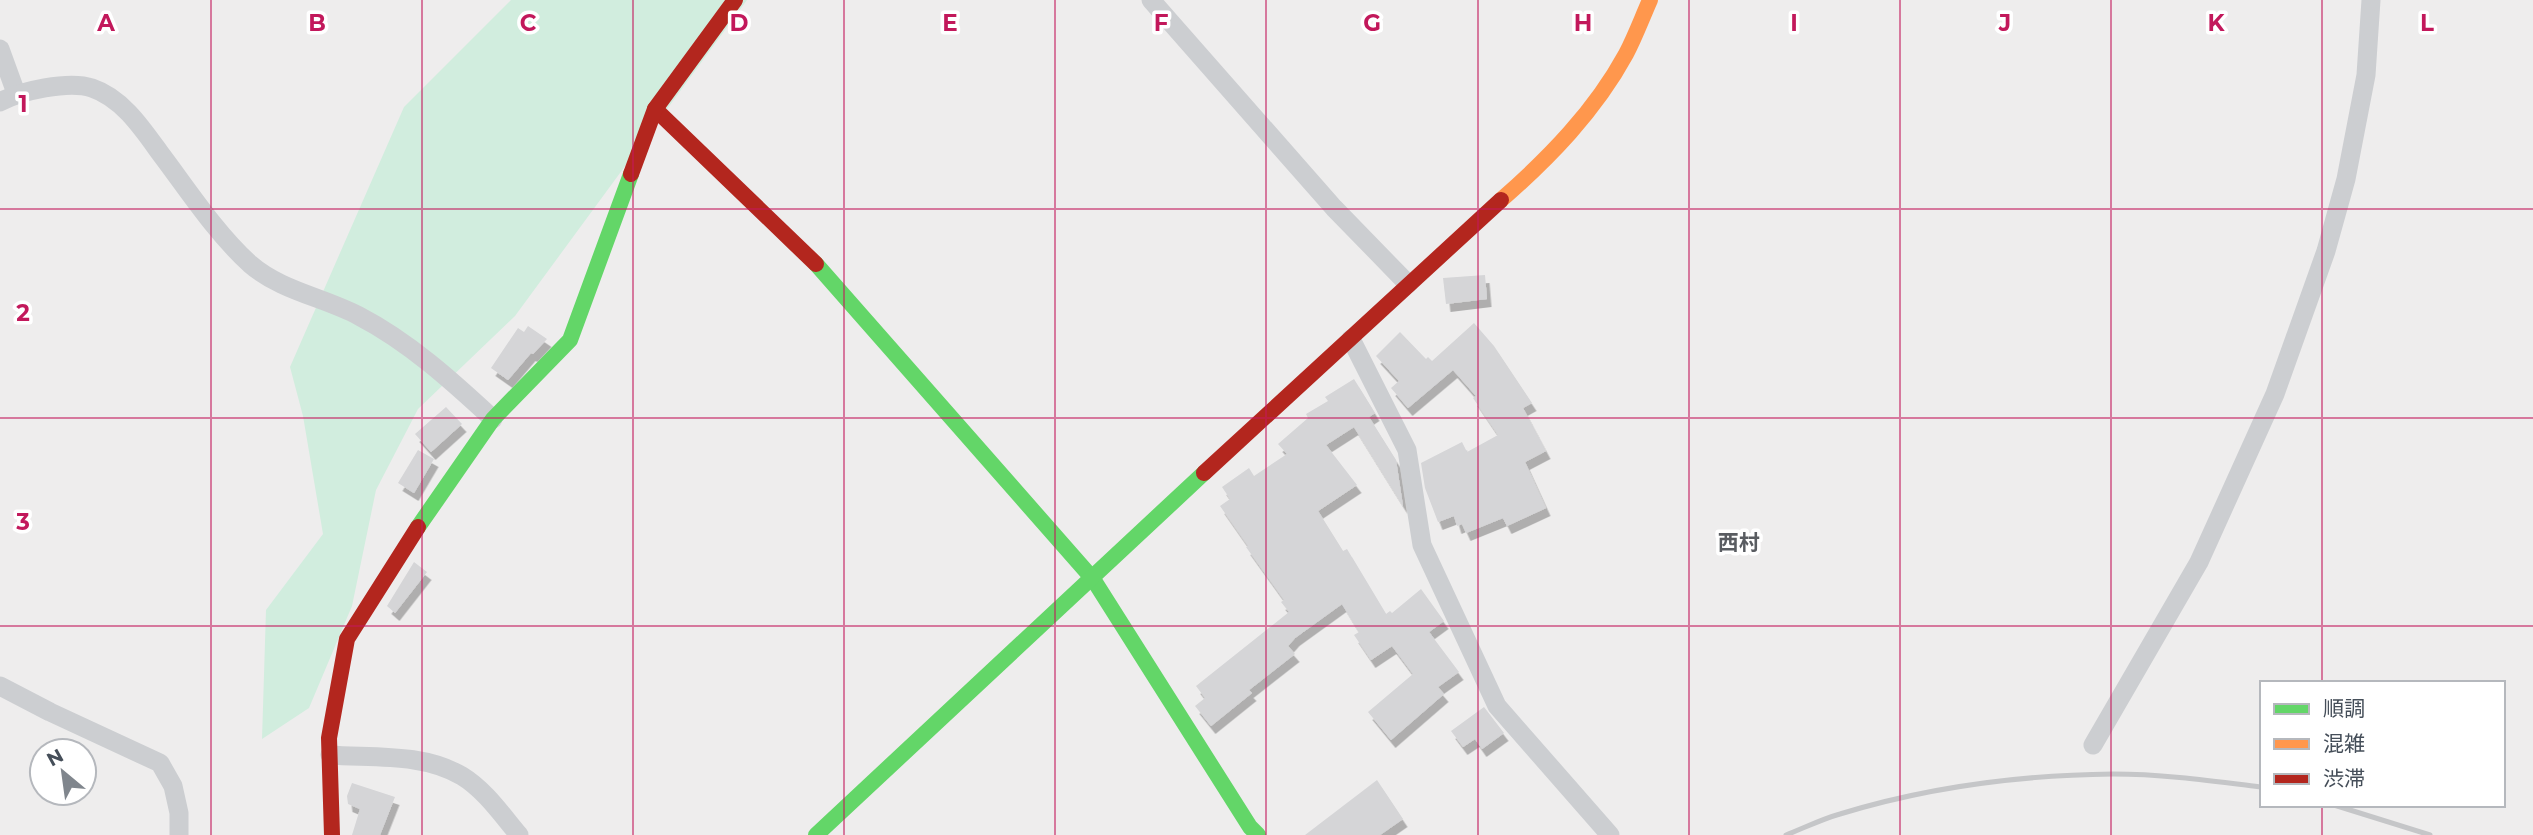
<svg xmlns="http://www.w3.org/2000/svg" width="2533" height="835" viewBox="0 0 2533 835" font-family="Montserrat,'Noto Sans JP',sans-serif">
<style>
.green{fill:#d1edde}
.building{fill:#d5d5d7;filter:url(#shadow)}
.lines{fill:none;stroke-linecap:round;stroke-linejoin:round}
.street{stroke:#ccced1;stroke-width:19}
.fast{stroke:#63d668;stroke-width:16}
.slow{stroke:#ff974d;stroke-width:16}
.jam{stroke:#b3261e;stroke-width:16}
.rail{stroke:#c5c6c8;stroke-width:5}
.grid{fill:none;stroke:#c2185b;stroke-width:2;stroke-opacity:0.55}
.labels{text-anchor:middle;stroke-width:7;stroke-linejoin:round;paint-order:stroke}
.neighbourhood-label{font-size:21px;font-weight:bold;fill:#595c61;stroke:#fff}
.grid-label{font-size:23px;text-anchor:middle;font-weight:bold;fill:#c2185b;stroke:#fff;stroke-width:7;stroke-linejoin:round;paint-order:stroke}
</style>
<defs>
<filter id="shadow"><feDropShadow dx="4.5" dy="8" stdDeviation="0" flood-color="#0004"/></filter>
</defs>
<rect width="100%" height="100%" fill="#eeeded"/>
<path class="green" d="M511,0H747L515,316L418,409L376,490L352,606L309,708L262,739L266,610L323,534L303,416L290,367L404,107Z"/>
<g class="building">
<path d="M1485,275L1487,299L1446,304L1443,278Z"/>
<path d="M1474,323L1494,346L1532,403L1523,408L1546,451L1525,462L1546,508L1507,526L1503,518L1466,533L1462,524L1457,526L1454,516L1438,522L1425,488L1421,463L1462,442L1467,452L1498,435L1473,398L1476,396L1453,370L1408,408L1391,388L1399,381L1376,356L1400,332L1426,359L1428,357L1432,361Z"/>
<path d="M528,326L547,339L533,354L531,353L508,380L491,368L518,328L524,332Z"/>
<path d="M1354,379L1375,413L1369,417L1396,460L1403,506L1354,427L1326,445L1357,485L1318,511L1343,551L1347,549L1386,614L1390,611L1392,613L1421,589L1444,621L1429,632L1459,672L1438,687L1444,694L1391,740L1368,712L1413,674L1392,646L1371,660L1354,635L1359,632L1342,604L1295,638L1288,646L1295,654L1249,690L1252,693L1211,726L1195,706L1205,698L1196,686L1289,612L1281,602L1284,600L1246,547L1248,546L1220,506L1230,499L1222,487L1249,468L1254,476L1287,454L1278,444L1308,418L1306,414L1328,401L1325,397Z"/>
<path d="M446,407L462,424L431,452L415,434Z"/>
<path d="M418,450L434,459L414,493L398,483Z"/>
<path d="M414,562L427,572L395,613L387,606Z"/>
<path d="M1484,707L1504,733L1482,749L1475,739L1463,747L1451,731Z"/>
<path d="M1377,780L1403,819L1380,835H1305Z"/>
<path d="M352,783L395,797L380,835H352L360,809L348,804L347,796Z"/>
</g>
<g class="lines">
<g class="street">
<path d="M1151,0L1334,208L1408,284"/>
<path d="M0,49L16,93"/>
<path d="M0,102C20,91 69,80 92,88C122,98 142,128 160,153C188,190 215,232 250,264C281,291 323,297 359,316C409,342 452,381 493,419"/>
<path d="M1351,339L1407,450L1422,545L1497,706L1610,835"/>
<path d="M0,686L50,712L160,763L173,786L179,813V835"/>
<path d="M2093,745L2199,562L2275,394L2326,251L2346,179L2366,75L2371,0"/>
<path d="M330,755C374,758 423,753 462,776C485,790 502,815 519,835"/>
</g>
<g class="fast">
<path d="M816,264L1093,579L1250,827L1258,835"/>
<path d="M418,527L493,419L570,340L631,174"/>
<path d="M816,835L1204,473"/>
</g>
<path class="slow" d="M1501,200C1549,158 1595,111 1626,54C1635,37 1642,18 1650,0"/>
<g class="jam">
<path d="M655,109L816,264"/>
<path d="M631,174L655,109L735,0"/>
<path d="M1204,473L1501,200"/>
<path d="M332,835L329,738L347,639L418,527"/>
</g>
<g class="rail">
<path d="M2334,805L2430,835"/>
<path d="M1786,835C1804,828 1822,819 1840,814C1928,787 2022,775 2113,774C2163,774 2213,781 2262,787"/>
</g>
</g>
<path class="grid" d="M211,0V835M422,0V835M633,0V835M844,0V835M1055,0V835M1266,0V835M1478,0V835M1689,0V835M1900,0V835M2111,0V835M2322,0V683M0,209H2533M0,418H2533M0,626H2533M2322,805V835"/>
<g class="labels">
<g class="neighbourhood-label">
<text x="1739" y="550">西村</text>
</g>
</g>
<g class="grid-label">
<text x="106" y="31">A</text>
<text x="317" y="31">B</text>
<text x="528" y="31">C</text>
<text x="739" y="31">D</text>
<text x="950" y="31">E</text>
<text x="1161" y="31">F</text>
<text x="1372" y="31">G</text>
<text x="1583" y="31">H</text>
<text x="1794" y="31">I</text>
<text x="2005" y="31">J</text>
<text x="2216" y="31">K</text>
<text x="2427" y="31">L</text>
<text x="23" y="112">1</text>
<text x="23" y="321">2</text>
<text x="23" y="530">3</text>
</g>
<rect x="2260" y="681" width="245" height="126" fill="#ffffff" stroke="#b5b8bd" stroke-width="2"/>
<rect x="2274" y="704" width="35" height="10" fill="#63d668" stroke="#b5b8bd" stroke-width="2"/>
<text x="2323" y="716" font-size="21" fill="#454e59">順調</text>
<rect x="2274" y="739" width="35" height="10" fill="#ff974d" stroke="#b5b8bd" stroke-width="2"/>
<text x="2323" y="751" font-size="21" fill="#454e59">混雑</text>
<rect x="2274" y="774" width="35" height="10" fill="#b3261e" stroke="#b5b8bd" stroke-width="2"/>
<text x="2323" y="786" font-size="21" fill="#454e59">渋滞</text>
<g transform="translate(63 772) rotate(331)"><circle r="33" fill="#ffffff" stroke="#b5b8bd" stroke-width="2"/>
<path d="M0-5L12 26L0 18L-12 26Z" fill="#80868d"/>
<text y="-10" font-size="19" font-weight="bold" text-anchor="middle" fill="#454e59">N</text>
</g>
</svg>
